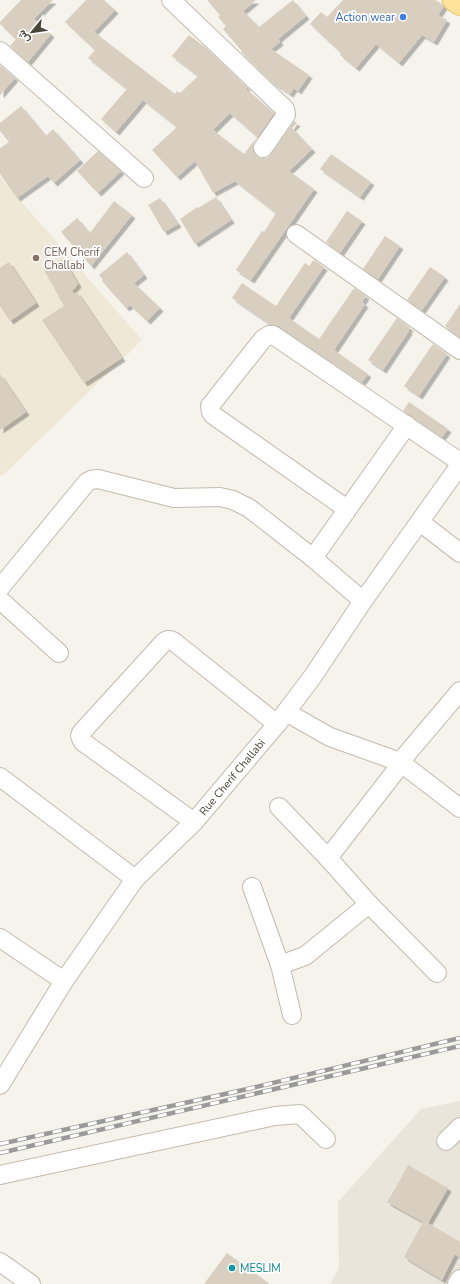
<svg xmlns="http://www.w3.org/2000/svg" width="460" height="1284" viewBox="0 0 460 1284" font-family="'Nunito Sans',Vazirmatn,sans-serif">
<style>
.residential{fill:#eae5da}
.education{fill:#efe8d6}
.building{fill:#d8cfc1;fill-rule:evenodd;filter:url(#shadow)}
.lines{fill:none;stroke-linecap:round;stroke-linejoin:round}
.minor-casing{stroke:#c2bbae;stroke-width:20}
.major-casing{stroke:#e6c16a;stroke-width:24}
.minor{stroke:#fff;stroke-width:18}
.major{stroke:#ffe39c;stroke-width:22}
.rail-casing{stroke:#9a9a9a;stroke-width:4.5}
.rail{stroke:#fff;stroke-width:3;stroke-dasharray:9;stroke-linecap:butt}
.shop-dot{fill:#3f7fe0;stroke:#fff;stroke-width:1.5}
.education-dot{fill:#8d6e63;stroke:#fff;stroke-width:1.5}
.culture-dot{fill:#0f9aa8;stroke:#fff;stroke-width:1.5}
.labels{text-anchor:middle;stroke-width:3.5;stroke-linejoin:round;paint-order:stroke}
.shop-label{font-size:11px;fill:#366cbe;stroke:#fff;text-anchor:end}
.education-label{font-size:11px;fill:#785e54;stroke:#fff;text-anchor:start}
.street-label{font-size:11px;fill:#4b4439;stroke:#fff}
.culture-label{font-size:11px;fill:#0d838f;stroke:#fff;text-anchor:start}
</style>
<defs>
<filter id="shadow"><feDropShadow dx="3.5" dy="3.5" stdDeviation="0" flood-color="#0004"/></filter>
</defs>
<rect width="100%" height="100%" fill="#f6f3ec"/>
<path class="residential" d="M460,1101V1284H330L339,1268L338,1202L421,1109Z"/>
<path class="education" d="M0,177L142,340L2,476L0,475Z"/>
<g class="building">
<path d="M21,0H53L34,19L51,34L28,62L10,46L16,39L0,24V22Z"/>
<path d="M86,0H104L115,10L94,32L175,94L177,91L180,93L198,76L172,56L189,35L206,48L247,87L246,89L274,113L254,142L253,147V152L257,157L262,158H267L271,154L294,121L297,123L292,128L312,149L289,171L314,189L251,280L236,270L262,231L264,232L276,213L235,181L213,193L195,161L177,177L152,150L177,127L143,100L116,132L101,119L127,89L88,58L95,50L65,22ZM230,113L257,137L244,154L213,130Z"/>
<path d="M207,0H256L243,11L259,27L293,0L306,16L278,39L280,42L271,49L309,75L298,91L294,88L290,94L272,82L241,52L242,51L223,29L226,26L218,17L220,15Z"/>
<path d="M343,0H435L442,4L444,6L438,15L447,20L434,42L422,35L399,63L376,44L356,68L340,55L341,53L310,24L321,12L327,17Z"/>
<path d="M0,65L15,78L0,95Z"/>
<path d="M21,106L46,136L53,129L80,160L54,183L48,176L17,198L0,174V148L9,142L0,131V123Z"/>
<path d="M98,151L121,171L98,193L77,171Z"/>
<path d="M331,154L371,182L360,197L320,169Z"/>
<path d="M216,197L231,220L195,244L180,219L197,207L198,208Z"/>
<path d="M160,198L178,224L164,232L148,205Z"/>
<path d="M114,201L132,215L91,266L61,232L77,218L90,233Z"/>
<path d="M347,211L362,221L340,253L326,242Z"/>
<path d="M385,236L400,246L378,279L363,269Z"/>
<path d="M127,252L144,275L134,283L160,308L147,321L130,305L126,308L102,281L103,280L99,275Z"/>
<path d="M63,259L78,284L72,291L74,294L77,292L122,358L84,383L42,320L64,306L44,270Z"/>
<path d="M314,260L324,267L289,318L319,339L354,288L366,296L362,302L365,304L334,350L368,374L362,382L279,326L270,324L232,298L242,283L276,306L305,263L309,266Z"/>
<path d="M9,262L36,303L10,321L0,306V268Z"/>
<path d="M430,267L445,277L422,310L407,300Z"/>
<path d="M460,304V337L445,326Z"/>
<path d="M397,318L410,328L408,330L409,331L383,370L368,360Z"/>
<path d="M433,344L447,354L419,396L404,386Z"/>
<path d="M0,374L26,412L0,430Z"/>
<path d="M409,402L448,429L442,437L403,411Z"/>
<path d="M408,1165L448,1188L428,1223L460,1242V1258L455,1254L442,1280L404,1257L423,1222L387,1202L395,1189Z"/>
<path d="M227,1253L270,1284H204Z"/>
</g>
<g class="lines">
<g class="minor-casing">
<g id="minor">
<path d="M171,0L285,109L286,115L263,148"/>
<path d="M0,51L144,178"/>
<path d="M296,234L460,350"/>
<path d="M347,509L213,415L211,412L210,406L263,339L269,335H273L460,462"/>
<path d="M420,522L460,553"/>
<path d="M313,558L407,425"/>
<path d="M0,588L87,482L91,480L98,479L174,498L220,497L233,500L249,508L313,558L363,601"/>
<path d="M0,600L59,653"/>
<path d="M286,712L330,737L400,762L460,691"/>
<path d="M0,777L135,879"/>
<path d="M279,807L328,858L398,768L400,762L460,808"/>
<path d="M194,822L83,742L80,736L81,733L163,643C166,640 168,639 173,641L277,724"/>
<path d="M252,887L280,965L305,956L369,904L328,858"/>
<path d="M369,904L437,973"/>
<path d="M0,938L64,981"/>
<path d="M280,965L292,1015"/>
<path d="M0,1085L64,981L135,879L194,822L277,724L313,676L363,601L460,465"/>
<path d="M446,1141L460,1127"/>
<path d="M0,1175L275,1116L300,1114L326,1139"/>
<path d="M0,1262L31,1284"/>
<path d="M457,1284L460,1279"/>
</g>
</g>
<g class="major-casing">
<path id="major" d="M454,0L460,4"/>
</g>
<use href="#minor" class="minor"/>
<use href="#major" class="major"/>
<g class="rail-casing">
<g id="rail">
<path d="M0,1144L252,1088L460,1038"/>
<path d="M0,1153L460,1046"/>
</g>
</g>
<use href="#rail" class="rail"/>
</g>
<circle class="shop-dot" cx="403" cy="17" r="4"/>
<circle class="education-dot" cx="36" cy="258" r="4"/>
<circle class="culture-dot" cx="232" cy="1268" r="4"/>
<g class="labels">
<g class="shop-label">
<text x="395" y="21">Action wear</text>
</g>
<g class="education-label">
<text x="44" y="256">CEM Cherif<tspan x="44" dy="13">Challabi</tspan></text>
</g>
<g class="street-label">
<text transform="translate(232 777) rotate(-50)" y="4">Rue Cherif Challabi</text>
</g>
<g class="culture-label">
<text x="240" y="1272">MESLIM</text>
</g>
</g>
<g transform="translate(32 32) rotate(241)" stroke="#ffffff" stroke-width="3" paint-order="stroke">
<path d="M0-3L7 15L0 10L-7 15Z" fill="#4b4439"/>
<text y="-6" font-size="11" font-weight="bold" text-anchor="middle" fill="#4b4439">ش</text>
</g>
</svg>
